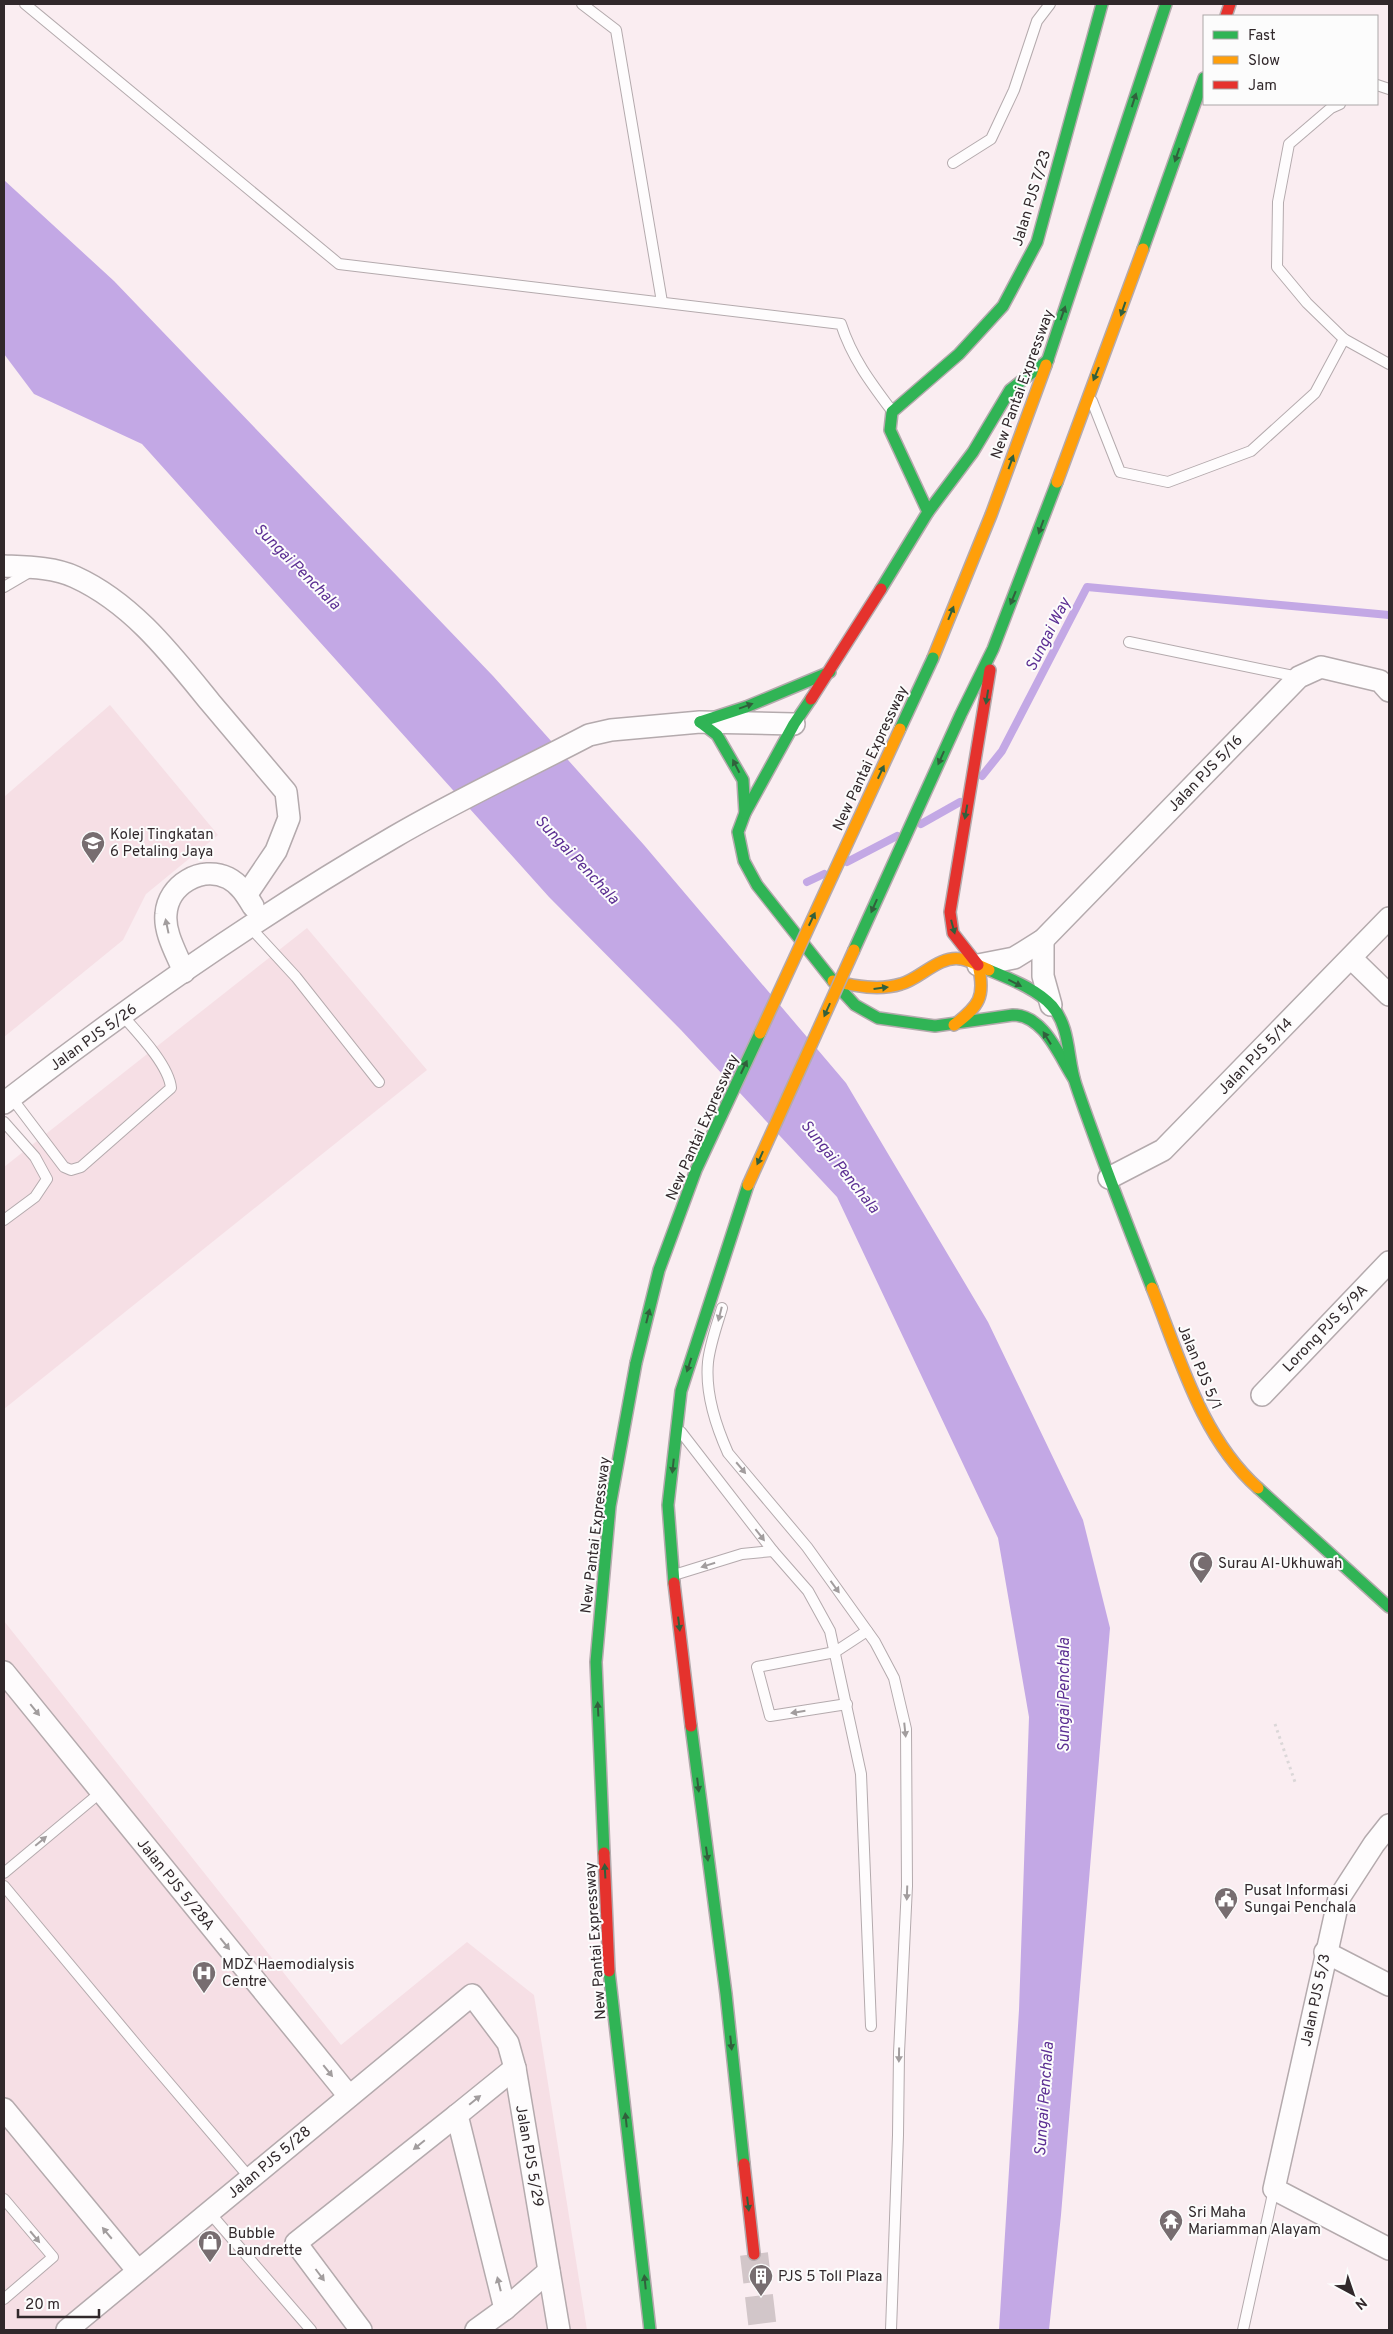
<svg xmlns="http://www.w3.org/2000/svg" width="1393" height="2334" viewBox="0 0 1393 2334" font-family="Overpass,sans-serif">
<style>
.built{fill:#f6dfe5}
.water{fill:#c3a8e5}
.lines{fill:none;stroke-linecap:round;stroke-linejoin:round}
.stream{stroke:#c3a8e5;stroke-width:8}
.highway-tunnel{stroke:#d2c6c9;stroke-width:28;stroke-dasharray:28 14;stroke-linecap:butt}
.lane-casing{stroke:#b4aaad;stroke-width:12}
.street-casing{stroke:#b4aaad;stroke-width:24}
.fast-casing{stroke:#b4aaad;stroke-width:14}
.slow-casing{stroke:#b4aaad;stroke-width:14}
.jam-casing{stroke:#b4aaad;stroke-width:14}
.path{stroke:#dbd7d8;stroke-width:3;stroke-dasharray:2.5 4;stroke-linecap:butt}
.lane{stroke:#fefcfd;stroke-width:10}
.street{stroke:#fefcfd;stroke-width:21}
.fast{stroke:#30b455;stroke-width:11}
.slow{stroke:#ff9f0a;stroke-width:11}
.jam{stroke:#e5322d;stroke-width:11}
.fast-bridge-casing{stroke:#b4aaad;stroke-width:14;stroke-linecap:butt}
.slow-bridge-casing{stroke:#b4aaad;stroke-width:14;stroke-linecap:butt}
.fast-bridge{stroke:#30b455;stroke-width:11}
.slow-bridge{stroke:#ff9f0a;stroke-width:11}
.oneway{fill:#31603c}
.oneway2{fill:#a29d9e}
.labels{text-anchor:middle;stroke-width:4;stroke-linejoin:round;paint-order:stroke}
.street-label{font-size:15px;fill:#31282b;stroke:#fcfcfc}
.poi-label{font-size:15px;fill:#31282b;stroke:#fcfcfc;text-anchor:start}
.water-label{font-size:16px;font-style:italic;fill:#5c2f93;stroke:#fcfcfc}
</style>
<rect width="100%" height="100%" fill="#faedf1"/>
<g class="built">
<path d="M110,705L218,835L146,894L123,940L4,1037V797Z"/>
<path d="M307,928L427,1070L4,1409V1167Z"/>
<path d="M4,1621L341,2045L467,1942L534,1995L587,2330H4Z"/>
</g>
<path class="water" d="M4,180L114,281L493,676L644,845L846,1083L988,1322L1083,1520L1110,1628L1061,2215L1049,2330H999L1019,2010L1029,1717L998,1538L837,1197L681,1030L549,897L142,444L34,394L4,354Z"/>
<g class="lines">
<g class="stream">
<path d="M982,776L1002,751L1087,587L1389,615"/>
<path d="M921,824L960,802"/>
<path d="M847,862L897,836"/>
<path d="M807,882L824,874"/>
</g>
<path class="highway-tunnel" d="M754,2254L763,2330"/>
<g class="lane-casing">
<g id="lane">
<path d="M25,4L339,264L841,324C852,358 871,383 892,411"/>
<path d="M582,4L616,30L662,302"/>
<path d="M1377,85L1389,89"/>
<path d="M1340,104L1331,108L1289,144L1278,202L1277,267L1307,303L1344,339L1389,364"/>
<path d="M953,163L991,139L1014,90L1037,21L1050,4"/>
<path d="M1092,401L1120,472L1168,482L1251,451L1315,393L1344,339"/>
<path d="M4,587L33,570"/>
<path d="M1129,642L1298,677"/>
<path d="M250,927L296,977L379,1082"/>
<path d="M11,1097L64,1167L71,1170L81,1167L171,1088C169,1065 137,1032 122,1015"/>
<path d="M4,1122L35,1157L47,1179L35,1197L4,1220"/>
<path d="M722,1308C717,1325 710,1344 708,1362C705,1393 715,1424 728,1453L807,1547L875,1642L894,1678L906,1729L907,1886L899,2053L898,2135L891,2330"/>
<path d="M681,1432L773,1551L808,1591L830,1631L861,1774L871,2026"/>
<path d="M674,1575L742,1554L773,1551"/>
<path d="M847,1704L770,1716L757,1667L835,1652L867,1631"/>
<path d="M4,1873L101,1792"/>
<path d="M4,1886L145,2055L250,2178"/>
<path d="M4,2199L53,2257L4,2299"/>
<path d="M209,2212L311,2330"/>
<path d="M1243,2330L1274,2189"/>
</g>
</g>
<g class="street-casing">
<g id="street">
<path d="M4,566C26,567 54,567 75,577C132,603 171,654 210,702C235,732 261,762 286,792L289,818L276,851L247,894"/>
<path d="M1043,940V976L1051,1005"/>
<path d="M1351,958L1389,995"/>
<path d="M978,965L1014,958L1043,940L1299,677L1321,667L1380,681L1389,691"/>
<path d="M184,972C177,954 164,933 166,914C168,885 201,865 228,878C240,884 247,896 253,906"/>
<path d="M4,1103C128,1007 258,916 394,837C457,800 524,769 589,735L611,730L700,722L794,724"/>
<path d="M1109,1178L1163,1150L1389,918"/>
<path d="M1262,1395L1389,1262"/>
<path d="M4,1672L349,2096"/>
<path d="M1389,1825L1374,1844L1339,1898L1274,2189L1389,2249"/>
<path d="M1325,1952L1389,1985"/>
<path d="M515,2068L457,2115L505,2309L549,2271"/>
<path d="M4,2109L138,2271"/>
<path d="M67,2330L472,1995L508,2043L515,2068L559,2330"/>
<path d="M361,2330L296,2243L457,2115"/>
<path d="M476,2330L505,2309"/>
</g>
</g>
<g class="fast-casing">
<g id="fast">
<path d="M1143,249L1204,78"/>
<path d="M1046,365L1166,4"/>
<path d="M928,512L973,452L1010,390L1048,360"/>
<path d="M881,589L928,512L890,430L892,412L959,354L1003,306L1037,242L1102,4"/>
<path d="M811,699L794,724L745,813L738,832L744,861L757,885L833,981L855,1005L878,1018L935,1026L1013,1015C1044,1015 1059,1056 1074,1079"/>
<path d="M700,722L746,707L830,672"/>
<path d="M700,722L717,735L743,780L745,813"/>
<path d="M854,950L961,714L993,649L1057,482"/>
<path d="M989,970C1010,979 1037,989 1052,1006C1071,1028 1067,1059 1076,1085C1099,1153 1126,1221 1152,1288"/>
<path d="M1258,1488L1389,1607"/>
<path d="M674,1583L668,1505L681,1391L748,1185"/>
<path d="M691,1726L726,1994L744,2164"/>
<path d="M604,1853L596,1662L610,1506L636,1363"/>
<path d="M609,1971L650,2330"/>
</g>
</g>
<g class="slow-casing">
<g id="slow">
<path d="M1057,482L1143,249"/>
<path d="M933,658L991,515L1046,365"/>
<path d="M833,981C855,986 879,991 901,984C920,979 939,955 961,959C970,961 980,966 989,970"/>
<path d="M954,1025C979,1006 986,997 978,965"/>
<path d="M1152,1288C1180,1358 1201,1437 1258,1488"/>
</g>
</g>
<g class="jam-casing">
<g id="jam">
<path d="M1226,16L1230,4"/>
<path d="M811,699L881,589"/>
<path d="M978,965L953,933L950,912L990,670"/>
<path d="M674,1583L691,1726"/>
<path d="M604,1853L609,1971"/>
<path d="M744,2164L754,2254"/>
</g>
</g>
<path class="path" d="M1275,1724L1296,1785"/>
<use href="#lane" class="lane"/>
<use href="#street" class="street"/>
<use href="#fast" class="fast"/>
<use href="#slow" class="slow"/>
<use href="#jam" class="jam"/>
<g class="fast-bridge-casing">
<g id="fast-bridge">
<path d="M900,729L933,658"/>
<path d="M636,1363L659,1270L696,1170L760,1033"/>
</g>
</g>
<g class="slow-bridge-casing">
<g id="slow-bridge">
<path d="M760,1033L900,729"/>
<path d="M748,1185L854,950"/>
</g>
</g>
<use href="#fast-bridge" class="fast-bridge"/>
<use href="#slow-bridge" class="slow-bridge"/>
</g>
<defs><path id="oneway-solid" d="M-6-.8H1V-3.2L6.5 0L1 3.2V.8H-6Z" transform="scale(1.25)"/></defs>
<g class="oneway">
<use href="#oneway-solid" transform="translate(1134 100) rotate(-72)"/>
<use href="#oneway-solid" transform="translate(1177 155) rotate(109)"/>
<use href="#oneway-solid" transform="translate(1123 309) rotate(109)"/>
<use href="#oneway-solid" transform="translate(1063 313) rotate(-71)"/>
<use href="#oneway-solid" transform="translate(1096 374) rotate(113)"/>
<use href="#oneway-solid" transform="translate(1011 462) rotate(-70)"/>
<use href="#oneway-solid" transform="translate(1041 527) rotate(110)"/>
<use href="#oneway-solid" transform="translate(1013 598) rotate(112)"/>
<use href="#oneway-solid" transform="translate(951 613) rotate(-68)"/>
<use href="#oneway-solid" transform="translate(987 697) rotate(99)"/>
<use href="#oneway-solid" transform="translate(746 706) rotate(-20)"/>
<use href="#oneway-solid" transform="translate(941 758) rotate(114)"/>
<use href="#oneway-solid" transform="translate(736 766) rotate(-117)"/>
<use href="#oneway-solid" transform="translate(881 772) rotate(-65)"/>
<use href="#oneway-solid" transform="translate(966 812) rotate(100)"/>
<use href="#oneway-solid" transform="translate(874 906) rotate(114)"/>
<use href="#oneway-solid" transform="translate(812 919) rotate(-65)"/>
<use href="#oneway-solid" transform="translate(953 927) rotate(75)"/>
<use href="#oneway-solid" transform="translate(1015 983) rotate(27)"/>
<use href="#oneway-solid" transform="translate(881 988) rotate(-7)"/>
<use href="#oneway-solid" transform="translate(827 1010) rotate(114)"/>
<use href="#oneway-solid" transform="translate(1047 1038) rotate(-122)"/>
<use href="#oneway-solid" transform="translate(744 1067) rotate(-65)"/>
<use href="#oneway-solid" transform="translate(760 1158) rotate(114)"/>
<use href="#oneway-solid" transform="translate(648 1316) rotate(-76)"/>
<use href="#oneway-solid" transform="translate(689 1365) rotate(108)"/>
<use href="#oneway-solid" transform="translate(673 1466) rotate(96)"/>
<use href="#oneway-solid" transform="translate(679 1624) rotate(83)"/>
<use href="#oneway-solid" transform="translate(598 1709) rotate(-93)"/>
<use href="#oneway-solid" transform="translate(698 1785) rotate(83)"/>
<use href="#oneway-solid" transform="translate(707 1854) rotate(82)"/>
<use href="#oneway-solid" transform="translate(605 1871) rotate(-93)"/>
<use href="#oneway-solid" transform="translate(731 2043) rotate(84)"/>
<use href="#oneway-solid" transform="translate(626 2120) rotate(-96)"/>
<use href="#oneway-solid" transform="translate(748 2204) rotate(83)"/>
<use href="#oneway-solid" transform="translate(645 2282) rotate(-96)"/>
</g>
<g class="oneway2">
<use href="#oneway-solid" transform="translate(167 926) rotate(-102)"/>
<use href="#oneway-solid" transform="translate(720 1314) rotate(104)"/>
<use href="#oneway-solid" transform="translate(741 1468) rotate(50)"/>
<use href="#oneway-solid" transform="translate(760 1535) rotate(52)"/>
<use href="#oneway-solid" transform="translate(708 1565) rotate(163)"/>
<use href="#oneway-solid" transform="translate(835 1587) rotate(54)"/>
<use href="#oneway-solid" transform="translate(35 1710) rotate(51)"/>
<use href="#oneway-solid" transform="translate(798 1712) rotate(171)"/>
<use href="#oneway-solid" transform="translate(905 1730) rotate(84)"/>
<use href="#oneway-solid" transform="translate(41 1841) rotate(-40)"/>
<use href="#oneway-solid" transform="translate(907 1893) rotate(92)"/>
<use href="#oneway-solid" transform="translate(225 1944) rotate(51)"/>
<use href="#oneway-solid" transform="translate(899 2055) rotate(91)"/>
<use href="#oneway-solid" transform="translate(328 2071) rotate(51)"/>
<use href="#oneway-solid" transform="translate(475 2100) rotate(-39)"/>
<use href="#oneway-solid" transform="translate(419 2145) rotate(141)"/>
<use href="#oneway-solid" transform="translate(107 2233) rotate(-130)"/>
<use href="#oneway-solid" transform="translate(35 2237) rotate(50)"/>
<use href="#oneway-solid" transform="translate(320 2275) rotate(53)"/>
<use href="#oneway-solid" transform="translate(499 2284) rotate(-104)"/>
</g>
<defs>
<g id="university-pin" transform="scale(1.25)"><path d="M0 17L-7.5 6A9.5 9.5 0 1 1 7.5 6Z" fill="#776d70" stroke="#fcfcfc"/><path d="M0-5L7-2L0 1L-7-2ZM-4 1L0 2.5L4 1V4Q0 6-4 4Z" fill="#fff"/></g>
<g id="mosque-pin" transform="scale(1.25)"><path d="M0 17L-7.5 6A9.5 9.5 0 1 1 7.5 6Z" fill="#776d70" stroke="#fcfcfc"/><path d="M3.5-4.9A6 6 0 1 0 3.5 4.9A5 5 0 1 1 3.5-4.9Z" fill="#fff"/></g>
<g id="civic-pin" transform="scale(1.25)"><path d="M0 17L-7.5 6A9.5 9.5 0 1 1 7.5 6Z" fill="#776d70" stroke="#fcfcfc"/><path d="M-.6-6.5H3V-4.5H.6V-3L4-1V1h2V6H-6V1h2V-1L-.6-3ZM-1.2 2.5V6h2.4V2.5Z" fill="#fff"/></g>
<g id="hospital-pin" transform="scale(1.25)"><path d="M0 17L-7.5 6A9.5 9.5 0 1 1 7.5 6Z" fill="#776d70" stroke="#fcfcfc"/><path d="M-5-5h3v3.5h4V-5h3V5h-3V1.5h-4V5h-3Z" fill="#fff"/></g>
<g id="temple-pin" transform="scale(1.25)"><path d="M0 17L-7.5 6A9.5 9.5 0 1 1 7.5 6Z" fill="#776d70" stroke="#fcfcfc"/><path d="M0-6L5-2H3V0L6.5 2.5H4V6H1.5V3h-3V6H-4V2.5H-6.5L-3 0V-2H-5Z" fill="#fff"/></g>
<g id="shop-pin" transform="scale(1.25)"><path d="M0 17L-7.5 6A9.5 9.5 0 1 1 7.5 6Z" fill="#776d70" stroke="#fcfcfc"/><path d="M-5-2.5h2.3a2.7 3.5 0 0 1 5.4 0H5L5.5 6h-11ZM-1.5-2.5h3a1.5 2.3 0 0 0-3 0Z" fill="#fff"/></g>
<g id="building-pin" transform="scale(1.25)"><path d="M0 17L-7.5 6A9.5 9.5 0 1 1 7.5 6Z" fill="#776d70" stroke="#fcfcfc"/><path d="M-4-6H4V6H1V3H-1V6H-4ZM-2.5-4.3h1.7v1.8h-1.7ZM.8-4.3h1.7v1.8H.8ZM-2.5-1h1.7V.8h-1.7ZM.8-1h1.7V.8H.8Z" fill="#fff"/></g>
</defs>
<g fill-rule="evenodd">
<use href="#university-pin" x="93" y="843"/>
<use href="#mosque-pin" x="1201" y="1563"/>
<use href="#civic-pin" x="1226" y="1899"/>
<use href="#hospital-pin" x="204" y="1973"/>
<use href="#temple-pin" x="1171" y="2221"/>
<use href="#shop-pin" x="210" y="2242"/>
<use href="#building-pin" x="761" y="2276"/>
</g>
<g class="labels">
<g class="street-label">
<text transform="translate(1031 198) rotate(-73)" y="5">Jalan PJS 7/23</text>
<text transform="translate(1022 384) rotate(-70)" y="5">New Pantai Expressway</text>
<text transform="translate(870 758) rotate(-65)" y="5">New Pantai Expressway</text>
<text transform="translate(1205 773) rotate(-46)" y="5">Jalan PJS 5/16</text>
<text transform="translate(93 1037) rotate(-36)" y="5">Jalan PJS 5/26</text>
<text transform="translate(1255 1056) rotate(-46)" y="5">Jalan PJS 5/14</text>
<text transform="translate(702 1127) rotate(-66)" y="5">New Pantai Expressway</text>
<text transform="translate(1325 1328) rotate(-46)" y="5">Lorong PJS 5/9A</text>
<text transform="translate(1200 1367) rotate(67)" y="5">Jalan PJS 5/1</text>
<text transform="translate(595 1535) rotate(-83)" y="5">New Pantai Expressway</text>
<text transform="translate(176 1884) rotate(51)" y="5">Jalan PJS 5/28A</text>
<text transform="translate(595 1941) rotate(-94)" y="5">New Pantai Expressway</text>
<text transform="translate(1315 2000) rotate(-78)" y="5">Jalan PJS 5/3</text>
<text transform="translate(530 2156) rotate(80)" y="5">Jalan PJS 5/29</text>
<text transform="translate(269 2162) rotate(-40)" y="5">Jalan PJS 5/28</text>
</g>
<g class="poi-label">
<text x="110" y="839">Kolej Tingkatan<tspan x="110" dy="17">6 Petaling Jaya</tspan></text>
<text x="1218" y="1568">Surau Al-Ukhuwah</text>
<text x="1244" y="1895">Pusat Informasi<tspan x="1244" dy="17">Sungai Penchala</tspan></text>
<text x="222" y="1969">MDZ Haemodialysis<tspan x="222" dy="17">Centre</tspan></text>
<text x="1188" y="2217">Sri Maha<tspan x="1188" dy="17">Mariamman Alayam</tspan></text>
<text x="228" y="2238">Bubble<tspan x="228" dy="17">Laundrette</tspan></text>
<text x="778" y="2281">PJS 5 Toll Plaza</text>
</g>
<g class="water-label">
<text transform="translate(298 566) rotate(45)" y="6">Sungai Penchala</text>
<text transform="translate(1047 634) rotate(-63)" y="6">Sungai Way</text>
<text transform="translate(578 859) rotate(47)" y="6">Sungai Penchala</text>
<text transform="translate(841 1166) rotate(51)" y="6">Sungai Penchala</text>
<text transform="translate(1063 1695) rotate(-90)" y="6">Sungai Penchala</text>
<text transform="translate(1043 2099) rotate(-86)" y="6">Sungai Penchala</text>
</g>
</g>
<rect width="1393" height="2334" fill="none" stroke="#31282b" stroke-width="10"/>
<rect x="1203" y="15" width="175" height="90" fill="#fcfcfc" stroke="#aba7a8"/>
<rect x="1213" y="31" width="25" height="8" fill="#30b455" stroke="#aba7a8"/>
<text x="1248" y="40" font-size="15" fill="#31282b">Fast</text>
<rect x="1213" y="56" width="25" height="8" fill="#ff9f0a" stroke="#aba7a8"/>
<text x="1248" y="65" font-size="15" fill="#31282b">Slow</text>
<rect x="1213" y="81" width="25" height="8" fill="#e5322d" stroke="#aba7a8"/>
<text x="1248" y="90" font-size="15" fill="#31282b">Jam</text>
<g transform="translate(1353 2294) rotate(140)" stroke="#fcfcfc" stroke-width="4" paint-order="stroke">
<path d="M0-4L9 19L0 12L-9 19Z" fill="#31282b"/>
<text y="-8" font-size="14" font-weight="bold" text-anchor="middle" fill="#31282b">N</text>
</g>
<path d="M18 2309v8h81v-8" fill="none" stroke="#31282b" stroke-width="2.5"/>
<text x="25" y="2309" font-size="15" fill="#31282b" stroke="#fcfcfc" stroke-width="4" paint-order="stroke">20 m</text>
</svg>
